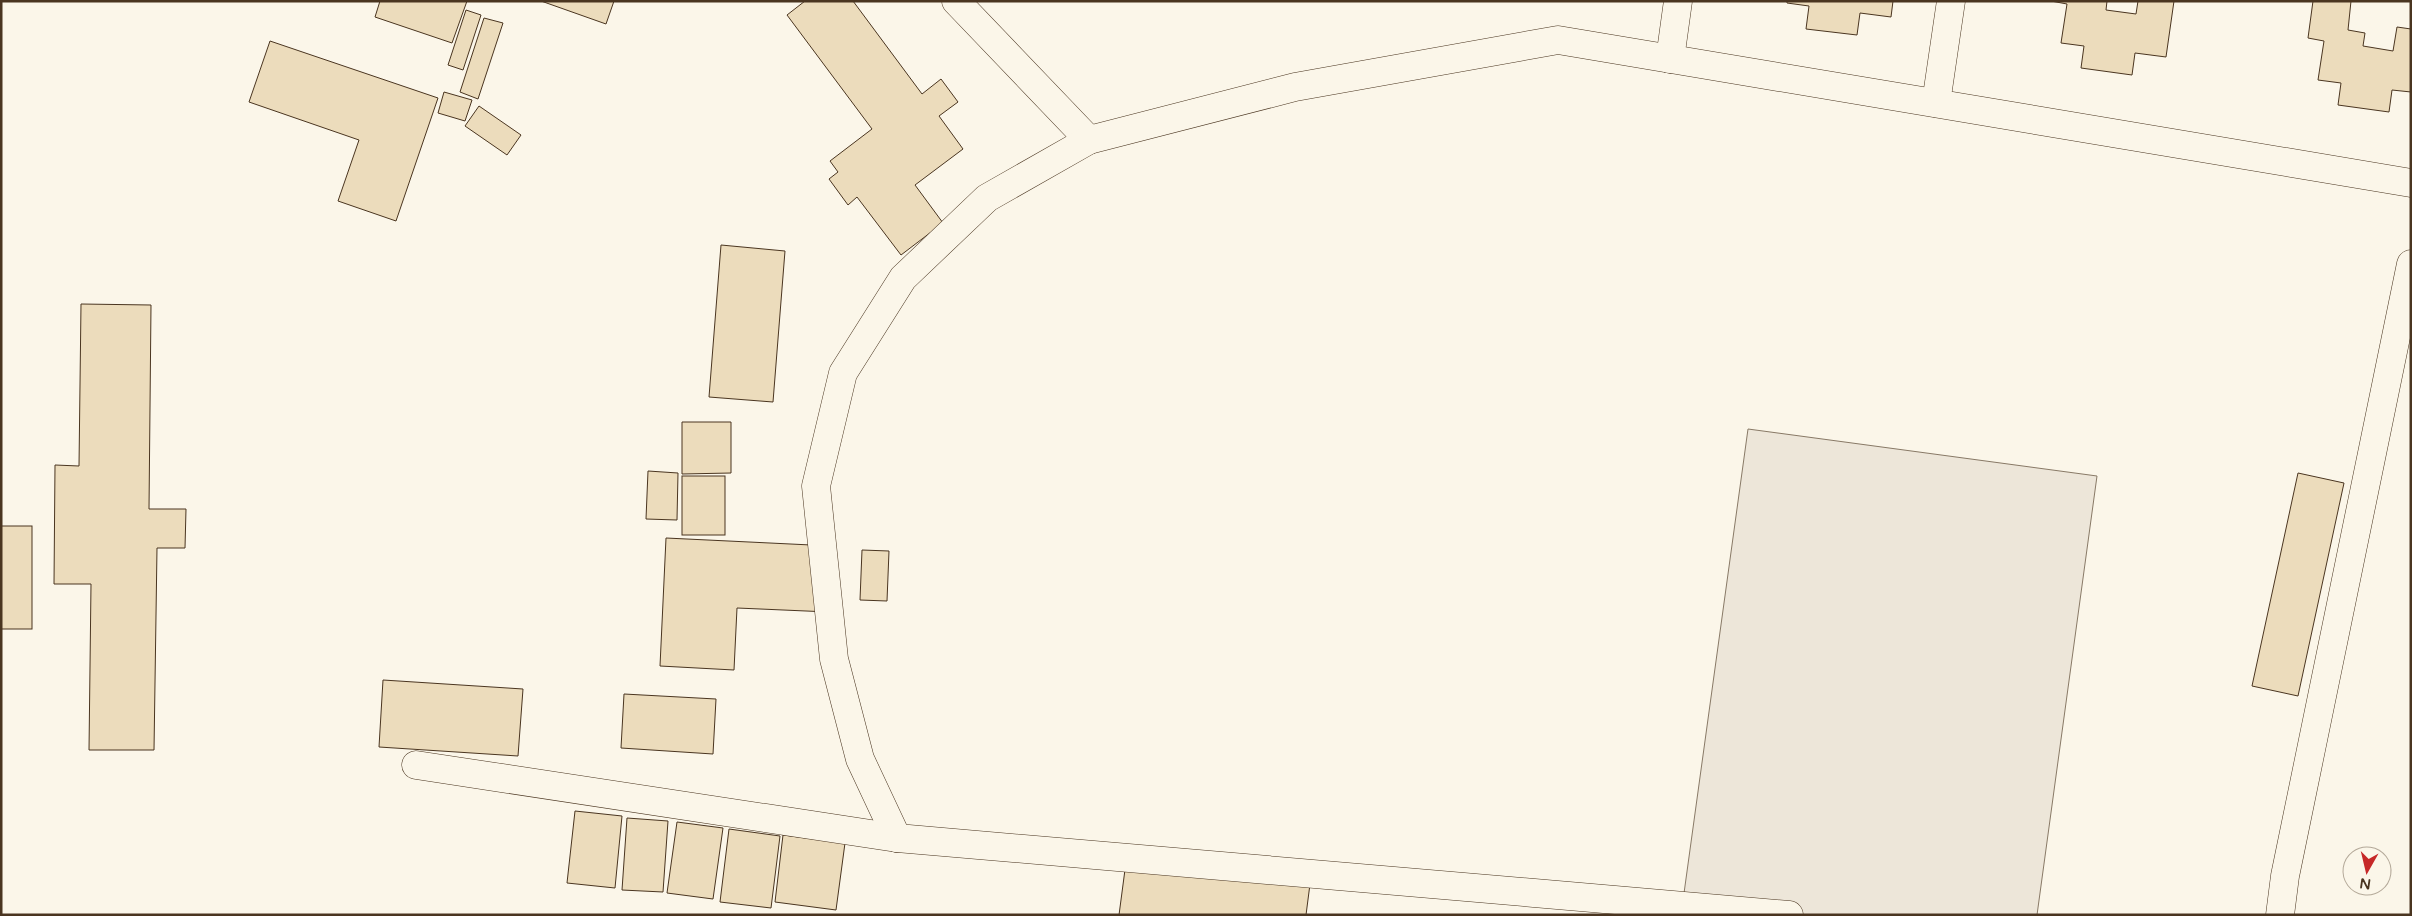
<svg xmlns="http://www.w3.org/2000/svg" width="2412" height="916" viewBox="0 0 2412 916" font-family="'Varela Round',sans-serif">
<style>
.green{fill:#ede6d9;stroke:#887966}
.building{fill:#ecdcbc;stroke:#4a3520}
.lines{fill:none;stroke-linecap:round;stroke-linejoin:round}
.street-casing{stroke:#4a3520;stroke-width:29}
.street{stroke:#fbf6e9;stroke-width:28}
</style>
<rect width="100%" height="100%" fill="#fbf6e9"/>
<path class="green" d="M1748,429L2097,476L2037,915H1681Z"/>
<g class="building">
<path d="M380,1H467L452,43L375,17Z"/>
<path d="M541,1H614L606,24Z"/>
<path d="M805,1H853L922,94L941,79L958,102L939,116L963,149L915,185L943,223L901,255L857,197L848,205L829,179L838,172L830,161L872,129L787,15Z"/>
<path d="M1787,1H1893L1891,17L1860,13L1857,35L1806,29L1809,6L1787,3Z"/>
<path d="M2051,1H2107L2106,10L2136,14L2138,1H2174L2166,57L2135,53L2132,75L2081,68L2084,46L2061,43L2067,4Z"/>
<path d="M2313,1H2351L2348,30L2365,33L2363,46L2393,51L2397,27L2411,29V92L2392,90L2389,112L2338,105L2341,83L2318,80L2324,41L2308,38Z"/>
<path d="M466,10L481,15L463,70L448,65Z"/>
<path d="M484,18L503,23L478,99L460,92Z"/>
<path d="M270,41L438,98L396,221L338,201L359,140L249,102Z"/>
<path d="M444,92L472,100L465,121L438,113Z"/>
<path d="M479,106L521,135L507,155L465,126Z"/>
<path d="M721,245L785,251L773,402L709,397Z"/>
<path d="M81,304L151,305L149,509H186L185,548H157L154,750H89L91,584H54L55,465L79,466Z"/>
<path d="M682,422H731V473L682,474Z"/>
<path d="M648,471L678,473L677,520L646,519Z"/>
<path d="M2298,473L2344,483L2298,696L2252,686Z"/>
<rect x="682" y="476" width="43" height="59"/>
<rect x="1" y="526" width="31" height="103"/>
<path d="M666,538L832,546L829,612L737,608L734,670L660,666Z"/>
<path d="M862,550L889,551L887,601L860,600Z"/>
<path d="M383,680L523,689L518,756L379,747Z"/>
<path d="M624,694L716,699L713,754L621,748Z"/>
<path d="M575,811L622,816L615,888L567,883Z"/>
<path d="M627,818L668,821L663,892L622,890Z"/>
<path d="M677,822L723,828L713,899L667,893Z"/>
<path d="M729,829L780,836L771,908L720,902Z"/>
<path d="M783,835L845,843L836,910L775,902Z"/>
<path d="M1126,862L1310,884L1306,915H1119Z"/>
</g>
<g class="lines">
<g class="street-casing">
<g id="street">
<path d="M956,1L1089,140"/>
<path d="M1670,59L1678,1"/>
<path d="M1936,103L1951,1"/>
<path d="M416,765L897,838L1789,915"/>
<path d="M897,838L860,759L834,659L816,486L843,373L903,278L987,198L1089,140L1295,87L1558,40L2411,183"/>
<path d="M2280,915L2285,876L2411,264"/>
</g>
</g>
<use href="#street" class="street"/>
</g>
<rect width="2412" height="916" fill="none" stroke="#4a3520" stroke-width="5"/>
<g transform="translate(2367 871) rotate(188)"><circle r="24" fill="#fbf6e9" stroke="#b4a999"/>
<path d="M0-4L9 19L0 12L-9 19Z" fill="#c62828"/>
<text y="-8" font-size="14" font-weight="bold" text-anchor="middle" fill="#4a3520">N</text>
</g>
</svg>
